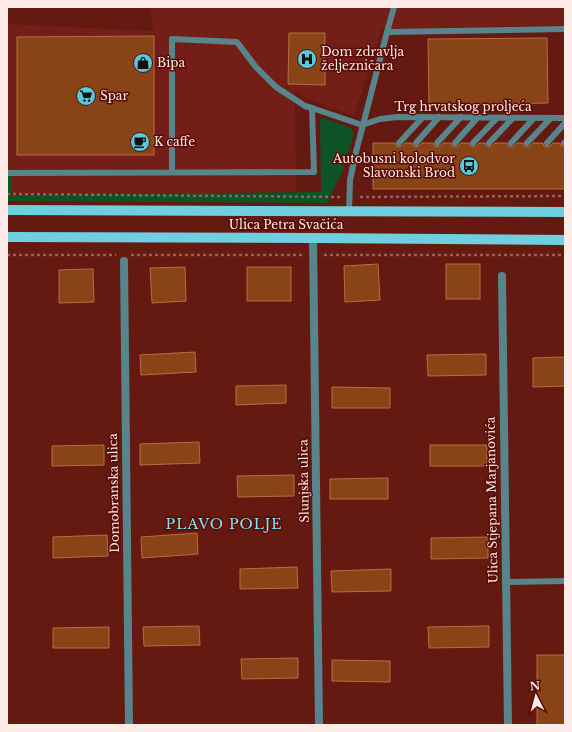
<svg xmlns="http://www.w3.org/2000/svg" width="572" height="732" viewBox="0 0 572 732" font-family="'Libre Baskerville',serif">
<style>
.built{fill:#731e16}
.green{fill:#0e5326}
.building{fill:#884416;stroke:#b76e43}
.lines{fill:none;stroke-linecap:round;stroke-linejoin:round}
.path{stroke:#99615a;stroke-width:2.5;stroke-dasharray:3 3;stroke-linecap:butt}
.lane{stroke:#58848b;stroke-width:6}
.street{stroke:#58848b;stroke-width:8}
.primary{stroke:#6fcfdf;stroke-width:10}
.labels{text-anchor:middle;stroke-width:3;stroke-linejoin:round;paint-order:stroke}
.poi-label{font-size:12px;fill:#feebe7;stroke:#580b05;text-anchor:start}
.street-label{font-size:12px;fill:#feebe7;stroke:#580b05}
.quarter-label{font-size:14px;letter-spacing:1px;fill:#7ee6f8;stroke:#580b05}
</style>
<rect width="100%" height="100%" fill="#641911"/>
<path class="built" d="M150,7H565V25L382,29L354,116L308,99L295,91L296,192L7,195V24L154,31Z"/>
<path class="green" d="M324,118L351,128L354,134L342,173L327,203L7,201V176H11V195L321,192L320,119Z"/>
<g class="building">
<path d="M289,33H325V85L288,84Z"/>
<path d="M154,36V155H17V37Z"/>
<path d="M547,38L548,103L429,105L428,39Z"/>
<path d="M373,143H395L396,146L398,147L402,146L405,143H412L413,146L415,147L419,146L422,143H433L434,146L436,147L440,146L443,143H451L452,146L454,147L458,146L461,143H469L470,146L472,147L476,146L479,143H485L486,146L488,147L492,146L495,143H507L508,146L510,147L514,146L517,143H523L524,146L526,147L530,146L533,143H543L544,146L546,147L550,146L553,143H560L561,146L565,147V189H373Z"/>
<path d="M378,264L380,300L345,302L344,266Z"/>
<rect x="446" y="264" width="34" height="35"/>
<path d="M185,267L186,301L152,303L150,268Z"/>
<rect x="247" y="267" width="44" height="34"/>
<path d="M93,269L94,302L59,303V270Z"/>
<path d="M195,352L196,372L141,375L140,355Z"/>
<path d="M486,354V375L428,376L427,355Z"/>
<path d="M565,357V386L533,387V358Z"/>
<path d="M286,385V403L236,405V386Z"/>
<path d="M332,387L390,388V408H332Z"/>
<path d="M199,442L200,463L140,465V444Z"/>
<path d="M104,445V465L52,466V446Z"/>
<rect x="430" y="445" width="57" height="21"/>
<path d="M294,475V496L238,497L237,476Z"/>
<path d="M388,478V499H330V479Z"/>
<path d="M197,533L198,554L142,558L141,537Z"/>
<path d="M107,535L108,556L53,558V537Z"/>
<path d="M488,537V558L431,559V538Z"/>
<path d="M297,567L298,588L240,589V569Z"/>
<path d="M391,569V591L332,592L331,571Z"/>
<path d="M199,626L200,645L144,646L143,627Z"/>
<path d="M489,626V647L429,648L428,627Z"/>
<path d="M109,627V648H53V628Z"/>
<rect x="537" y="655" width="28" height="70"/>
<path d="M298,658V678L242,679L241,659Z"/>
<path d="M332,660L390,661V682L332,681Z"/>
</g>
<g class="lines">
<g class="path">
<path d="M7,194L341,197"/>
<path d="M360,197L565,196"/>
<path d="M7,255H116"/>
<path d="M131,255H302"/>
<path d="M324,255H565"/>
</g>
<g class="lane">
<path d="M387,32L394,7"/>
<path d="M312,108L362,125"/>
<path d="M362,125L380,119L397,117L565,118"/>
<path d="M399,143L423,117"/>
<path d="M416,143L439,117"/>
<path d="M437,143L461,117"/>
<path d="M455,143L478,117"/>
<path d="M473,143L497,118"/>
<path d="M489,143L513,118"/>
<path d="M511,143L534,118"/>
<path d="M527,143L551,118"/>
<path d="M547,143L565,123"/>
<path d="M564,143L565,142"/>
<path d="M7,173L314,172L312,108L305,106L276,87L255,66L237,42L172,39V171"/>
<path d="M349,211L350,180L356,152L387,32L565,29"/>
<path d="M505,582L565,581"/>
</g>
<g class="street">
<path d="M313,238L319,725"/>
<path d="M124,261L129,725"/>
<path d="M502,276L508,725"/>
</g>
<g class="primary">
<path d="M7,210L565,212"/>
<path d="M7,237L313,238L565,240"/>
</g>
</g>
<defs>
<g id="hospital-disc" transform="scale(1)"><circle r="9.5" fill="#54cadd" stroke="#580b05"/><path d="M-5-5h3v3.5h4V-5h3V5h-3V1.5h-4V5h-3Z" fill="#111"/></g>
<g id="shop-disc" transform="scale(1)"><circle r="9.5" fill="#54cadd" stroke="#580b05"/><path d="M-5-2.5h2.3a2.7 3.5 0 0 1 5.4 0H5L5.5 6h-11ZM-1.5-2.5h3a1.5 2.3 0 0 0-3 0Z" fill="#111"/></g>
<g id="supermarket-disc" transform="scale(1)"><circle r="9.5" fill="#54cadd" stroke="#580b05"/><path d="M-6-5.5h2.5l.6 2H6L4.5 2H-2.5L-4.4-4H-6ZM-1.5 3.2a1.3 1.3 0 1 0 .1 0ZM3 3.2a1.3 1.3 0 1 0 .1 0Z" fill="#111"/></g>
<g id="cafe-disc" transform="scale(1)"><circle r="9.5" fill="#54cadd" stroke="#580b05"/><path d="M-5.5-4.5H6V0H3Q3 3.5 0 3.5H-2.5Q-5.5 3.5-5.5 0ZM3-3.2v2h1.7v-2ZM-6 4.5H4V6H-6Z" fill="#111"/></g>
<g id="bus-disc" transform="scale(1)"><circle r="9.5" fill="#54cadd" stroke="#580b05"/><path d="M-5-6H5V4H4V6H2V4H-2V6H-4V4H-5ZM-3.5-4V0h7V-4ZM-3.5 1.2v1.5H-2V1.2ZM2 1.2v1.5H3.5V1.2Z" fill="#111"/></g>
</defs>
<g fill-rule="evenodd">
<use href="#hospital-disc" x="307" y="59"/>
<use href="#shop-disc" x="143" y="63"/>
<use href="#supermarket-disc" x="86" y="96"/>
<use href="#cafe-disc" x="140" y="142"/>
<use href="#bus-disc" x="469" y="166"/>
</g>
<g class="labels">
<g class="poi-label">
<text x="321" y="56">Dom zdravlja<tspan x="321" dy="14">željezničara</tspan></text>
<text x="157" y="67">Bipa</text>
<text x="100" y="100">Spar</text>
<text x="154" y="146">K caffe</text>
<text x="455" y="163" text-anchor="end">Autobusni kolodvor<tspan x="455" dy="14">Slavonski Brod</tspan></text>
</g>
<g class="street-label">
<text x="463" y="111">Trg hrvatskog proljeća</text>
<text x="286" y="229">Ulica Petra Svačića</text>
<text transform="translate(304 481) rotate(-91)" y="4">Slunjska ulica</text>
<text transform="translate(114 493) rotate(-91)" y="4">Domobranska ulica</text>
<text transform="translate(492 500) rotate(-91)" y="4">Ulica Stjepana Marjanovića</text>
</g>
<g class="quarter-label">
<text x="224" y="529">PLAVO POLJE</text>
</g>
</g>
<rect width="572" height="732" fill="none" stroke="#feebe7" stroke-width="16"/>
<g transform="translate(536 696) rotate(354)" stroke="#580b05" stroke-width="3" paint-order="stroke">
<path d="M0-3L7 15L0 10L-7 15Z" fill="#feebe7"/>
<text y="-6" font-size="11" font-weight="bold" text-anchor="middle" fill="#feebe7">N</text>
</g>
</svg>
